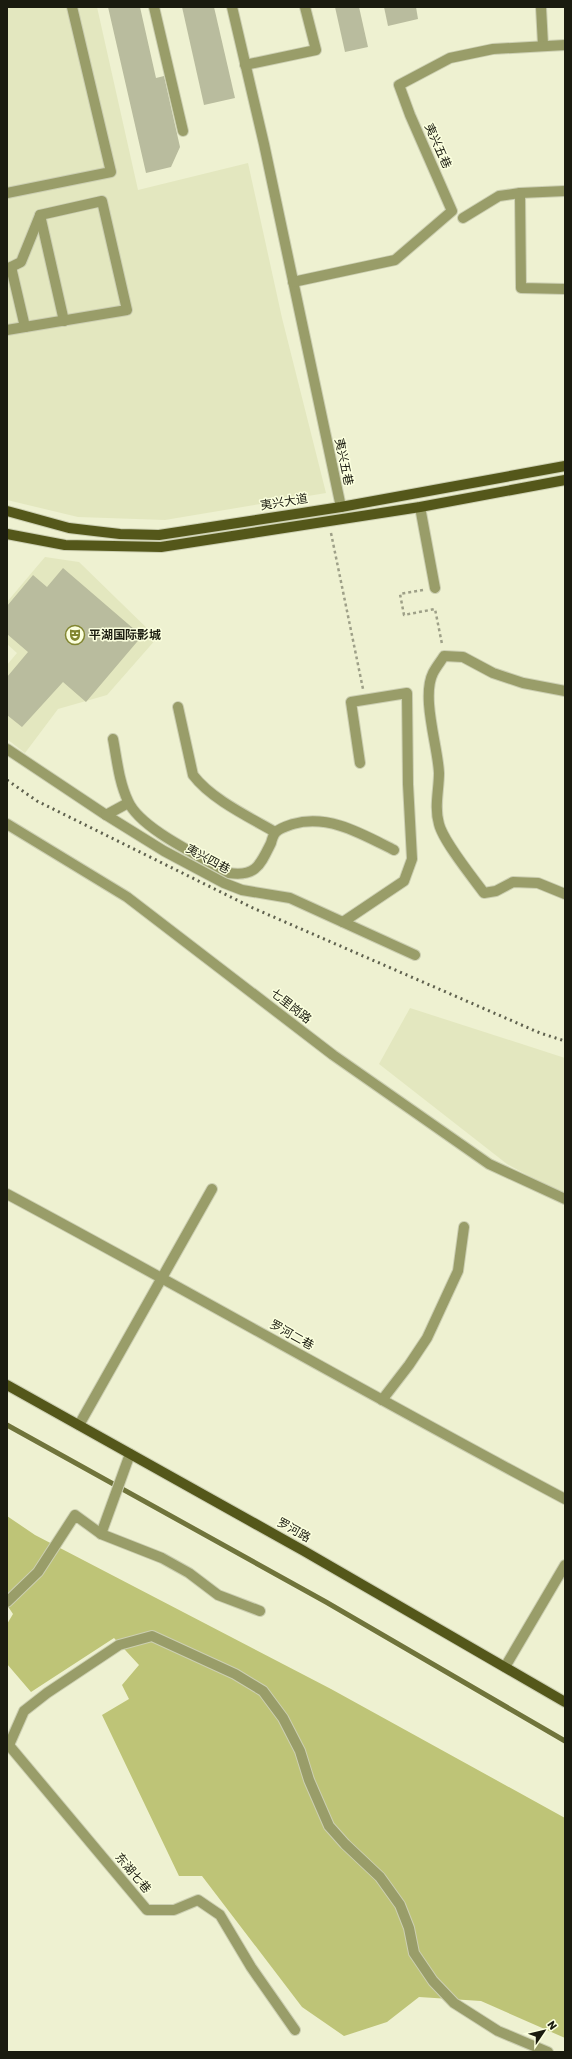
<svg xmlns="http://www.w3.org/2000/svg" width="572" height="2059" viewBox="0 0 572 2059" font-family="Rubik,'Noto Sans SC',sans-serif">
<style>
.built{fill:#e3e7bf}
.forest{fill:#bec477}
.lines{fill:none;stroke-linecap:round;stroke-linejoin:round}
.stream{stroke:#70743b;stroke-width:5}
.building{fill:#b9bc9e}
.minor-casing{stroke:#cccfb2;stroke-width:12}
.major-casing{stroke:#cccfb2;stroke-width:12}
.path{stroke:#9ea088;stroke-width:2.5;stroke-dasharray:3 3;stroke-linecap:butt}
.minor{stroke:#999d69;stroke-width:10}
.major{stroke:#54571a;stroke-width:10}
.rail{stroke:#5f614e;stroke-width:3;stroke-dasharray:2 4;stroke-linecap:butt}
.labels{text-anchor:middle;stroke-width:3;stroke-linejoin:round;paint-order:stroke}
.street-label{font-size:12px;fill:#1a1b0f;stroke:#fbffde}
.poi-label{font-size:12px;font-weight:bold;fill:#1a1b0f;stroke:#fbffde;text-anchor:start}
</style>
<rect width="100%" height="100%" fill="#eef1d1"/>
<g class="built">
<path d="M7,7H97L138,190L248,163L282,318L326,493L165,520L78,517L7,500Z"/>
<path d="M45,557L79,562L157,638L107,695L58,709L25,753L7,739V665L17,653L7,644V602Z"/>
<path d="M410,1008L565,1058V1196L507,1164L379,1064Z"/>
</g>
<path class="forest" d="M7,1516L35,1535L331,1689L565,1818V2038L481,2001L419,1997L387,2022L344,2036L302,2007L202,1876H179L102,1715L129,1699L122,1685L139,1665L114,1638L31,1692L7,1664V1624L13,1614L7,1605Z"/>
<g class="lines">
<path class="stream" d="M7,1425L326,1602L565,1741"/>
</g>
<g class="building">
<path d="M108,7H140L156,78L164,76L180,147L171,167L146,173Z"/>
<path d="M182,7H214L235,98L204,105Z"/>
<path d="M335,7H359L368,47L345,52Z"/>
<path d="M384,7H416L418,19L388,26Z"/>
<path d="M63,568L142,636L86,702L63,682L22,727L7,715V677L28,652L7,634V606L33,575L47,587Z"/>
</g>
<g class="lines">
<g class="minor-casing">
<g id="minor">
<path d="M154,7L183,131"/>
<path d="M232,7L264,144L341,507"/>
<path d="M541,7L543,45"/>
<path d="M245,65L316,50L305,7"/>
<path d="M7,193L111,172L72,7"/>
<path d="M520,193L521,288L565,289"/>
<path d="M40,215L64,321"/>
<path d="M463,218L499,196L520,193L565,191"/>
<path d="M11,267L25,327"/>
<path d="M7,269L21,262L40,215L102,201L127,310L7,330"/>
<path d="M293,282L395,260L452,211L410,115L399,85L450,58L493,49L565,45"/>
<path d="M420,507L435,588"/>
<path d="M565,691L523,683L493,673L463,657L444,656C441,661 436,667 433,673C421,697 438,747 439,773C439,790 434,807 439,824C443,841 473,878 484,893L496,891L513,882L538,883L565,894"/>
<path d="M178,707L193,775C211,799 249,817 275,832"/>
<path d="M113,739C117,760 119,782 128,801C140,829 202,857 229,873C256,877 260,865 271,843C272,839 274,834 276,832C280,828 287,826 293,824C329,814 362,834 394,850"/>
<path d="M7,749L106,815L164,851L224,883L242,890L290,898L415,955"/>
<path d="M106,815L128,803"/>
<path d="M7,824L127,897L333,1055L489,1164L565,1199"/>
<path d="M343,922L404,881L412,859L408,784L407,693L351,702L360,763"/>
<path d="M7,1194C194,1294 378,1400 565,1499"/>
<path d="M382,1400L409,1365L427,1338L458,1271L464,1227"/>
<path d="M79,1425L212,1189"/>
<path d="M101,1534L130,1454"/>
<path d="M7,1602L38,1572L75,1515L101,1534L162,1558L189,1573L218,1595L260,1611"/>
<path d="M505,1667L565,1565"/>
<path d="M7,1743L147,1910H174L198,1900L220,1915L251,1967L295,2030"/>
<path d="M9,1745L24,1711L47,1693L119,1645L152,1636L235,1674L263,1691L283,1718L300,1751L309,1780L329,1826L345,1844L380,1877L400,1905L409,1928L414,1953L433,1981L454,2003L498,2031L548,2052"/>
</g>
</g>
<g class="major-casing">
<g id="major">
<path d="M7,511L69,528L120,534L159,535L341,507L565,466"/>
<path d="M7,534L65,545L161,547L420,507L565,480"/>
<path d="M7,1385L304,1551L565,1702"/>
</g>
</g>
<g class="path">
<path d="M331,533L363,689"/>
<path d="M423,590L400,594L404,615L435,609L442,644"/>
</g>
<use href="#minor" class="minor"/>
<use href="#major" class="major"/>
<path class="rail" d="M7,780L37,801L253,908L540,1033L565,1041"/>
</g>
<defs>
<g id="theatre-ring" transform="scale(1)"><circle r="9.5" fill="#fbffde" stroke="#828631" stroke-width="1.5"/><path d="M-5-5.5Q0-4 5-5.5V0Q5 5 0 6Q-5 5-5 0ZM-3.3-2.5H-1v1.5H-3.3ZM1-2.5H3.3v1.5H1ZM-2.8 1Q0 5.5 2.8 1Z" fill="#828631"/></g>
</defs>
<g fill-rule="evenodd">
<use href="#theatre-ring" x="75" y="635"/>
</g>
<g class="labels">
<g class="street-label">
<text transform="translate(438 146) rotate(66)" y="4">夷兴五巷</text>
<text transform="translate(344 462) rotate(78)" y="4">夷兴五巷</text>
<text transform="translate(284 502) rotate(-9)" y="4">夷兴大道</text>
<text transform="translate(208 859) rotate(28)" y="4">夷兴四巷</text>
<text transform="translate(291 1006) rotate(38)" y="4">七里岗路</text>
<text transform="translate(292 1335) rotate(29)" y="4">罗河二巷</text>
<text transform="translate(294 1530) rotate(29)" y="4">罗河路</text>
<text transform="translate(133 1873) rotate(50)" y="4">东湖七巷</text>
</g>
<g class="poi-label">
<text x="89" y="639">平湖国际影城</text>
</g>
</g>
<rect width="572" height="2059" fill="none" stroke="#1a1b0f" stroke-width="16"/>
<g transform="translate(544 2031) rotate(55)" stroke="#fbffde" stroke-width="3" paint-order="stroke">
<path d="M0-3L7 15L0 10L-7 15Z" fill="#1a1b0f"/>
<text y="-6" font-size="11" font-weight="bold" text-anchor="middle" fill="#1a1b0f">N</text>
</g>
</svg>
